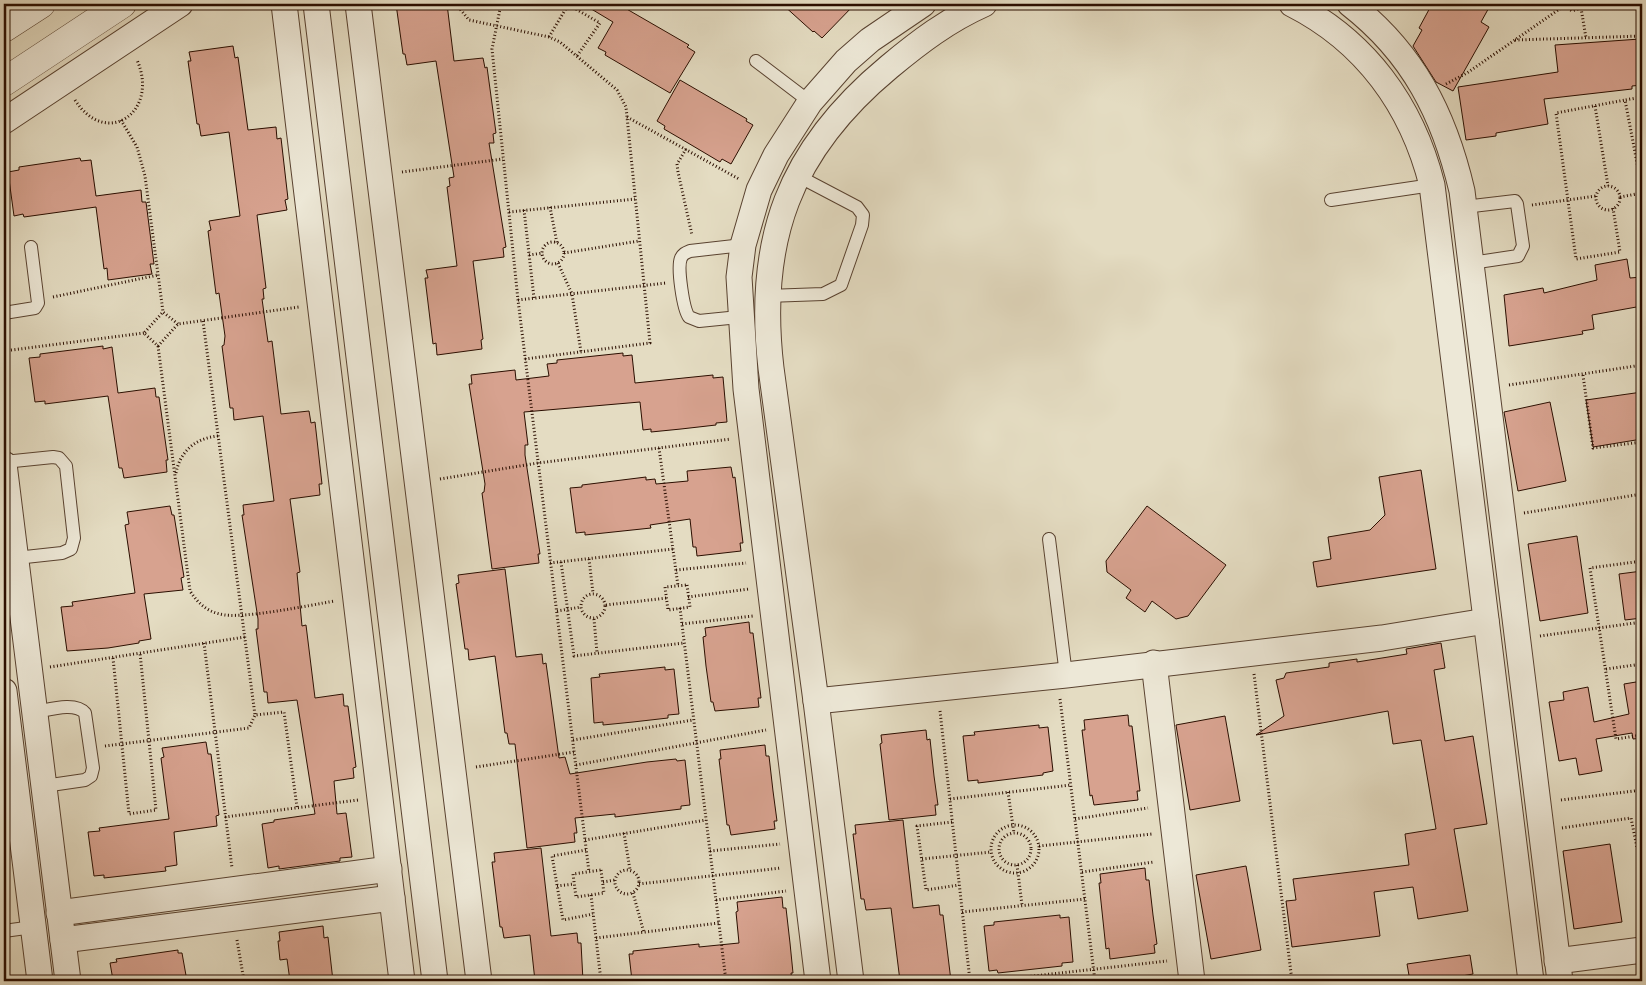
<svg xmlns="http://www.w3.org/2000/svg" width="1646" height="985" viewBox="0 0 1646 985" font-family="'IM FELL English',serif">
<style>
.building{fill:#d7a28f;stroke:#2b0e00}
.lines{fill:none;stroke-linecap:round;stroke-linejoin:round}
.service-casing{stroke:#594230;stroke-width:14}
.minor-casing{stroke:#594230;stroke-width:27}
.tertiary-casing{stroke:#594230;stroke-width:29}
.path{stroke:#2b0e00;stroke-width:3;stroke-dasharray:1 2.5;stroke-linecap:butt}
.service{stroke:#ede8d7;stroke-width:12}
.minor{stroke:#ede8d7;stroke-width:25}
.tertiary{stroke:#ede8d7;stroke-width:28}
</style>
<rect width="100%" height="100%" fill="#e4dcc2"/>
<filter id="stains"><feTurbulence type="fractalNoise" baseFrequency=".004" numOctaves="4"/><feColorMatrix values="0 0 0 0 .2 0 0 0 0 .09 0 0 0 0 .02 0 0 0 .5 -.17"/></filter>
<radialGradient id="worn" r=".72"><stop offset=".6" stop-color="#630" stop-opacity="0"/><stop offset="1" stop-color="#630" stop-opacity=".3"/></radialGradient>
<g class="building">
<path d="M396,4H447L454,61L483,58L485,68L487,67L496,133L493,134L494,143H489L506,247L503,248L504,257L473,261L483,339L481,340L482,349L437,355L436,343L433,344L425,278H428L426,270L457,266L447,187L450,186L449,178L454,177L436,61L407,65L405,54H403Z"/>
<path d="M583,4H618L689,45L687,47L695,52L670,93L605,55L606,52L598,48L613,22Z"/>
<path d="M782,4H855L822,38L814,31L813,32Z"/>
<path d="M1432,4H1491L1481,22L1489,27L1453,91L1436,82L1413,46L1422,30L1419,28Z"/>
<path d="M1640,39L1642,85L1632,86V89L1544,99L1548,124L1496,133V136L1466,140L1458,87L1558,72L1555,45Z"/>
<path d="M233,46L235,58L238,57L248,130L276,127L277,139L281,138L288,199L285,200L287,210L257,215L266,288L263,289L264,299H262L268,342L272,341L281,414L309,411L311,423L315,422L322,484H319L320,495L290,499L300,572L297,573L302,626L306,625L315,698L343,694L344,706H348L356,767L353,768L354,778L334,781L337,814L346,813L352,857L340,858V861L279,869V866L268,868L262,824L274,822V820L315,814L297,700L268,703L267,692H264L256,629H258V619L242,515H244L243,505L274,501L263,416L234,420L233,408H230L222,346L224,345L225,336L219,293L216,294L208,231L211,230L209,221L240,216L229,132L201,136L199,124H197L188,61H191L189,52Z"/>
<path d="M680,80L747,119L746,121L753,125L731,164L722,159L720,162L688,143L664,129L665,126L657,121Z"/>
<path d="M80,158L81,161L91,160L96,196L141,190L142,202H146L154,264H150L152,274L108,280L107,268L104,269L96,207L24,217L23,214L14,216L8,172L19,170V167Z"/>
<path d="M1627,259L1630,278L1642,277V306L1592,315L1594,329L1582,331L1583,334L1509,346L1504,295L1543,288L1544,293L1597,280L1595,265Z"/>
<path d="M103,346V349L112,347L118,393L155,388L156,397H159L168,460H166L167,472L124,478L122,468H119L108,396L45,404V401L35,402L29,358L40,357V354Z"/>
<path d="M623,353V356L632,355L635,383L713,375V378L723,377L727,422L716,423V425L681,429L651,432V429L643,430L640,402L524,412L528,445H525V455L540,554H538L539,563L492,569L482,493L484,492L485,484L469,384H472L471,375L515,370L516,380L549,376L547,364L557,363V360Z"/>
<path d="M1642,392V439L1593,447L1586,400Z"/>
<path d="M1550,402L1566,481L1518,491L1504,412Z"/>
<path d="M731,467L733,478L735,477L743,543H740L741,551L697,556L696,547H693L690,519L650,525L651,528L585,535V532L576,533L570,488L582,487V485L646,477V480L655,479L656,484L688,481L687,471Z"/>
<path d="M1421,470L1436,569L1317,587L1313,562L1331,559L1328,537L1370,530L1385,515L1379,477Z"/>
<path d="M170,506L172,515H174L184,577L181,578L183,590L144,594L151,639L139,641V643L108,648L67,651L61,607L73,606L72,602L135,593L125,525L129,524L127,512Z"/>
<path d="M1147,506L1226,565L1188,616L1176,619L1152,601L1145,612L1126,598L1131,590L1107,572L1106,561Z"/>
<path d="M1577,536L1588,613L1540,621L1528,544Z"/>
<path d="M505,569L516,657L542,654L543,664L546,663L559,758L565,757L570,774L647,762L676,759L677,761L685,760L690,805L681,806V809L615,817V814L575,818L577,833H574L575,842L527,848L515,744H509L507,733H505L495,656L469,660L468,649H465L456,584L459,583L458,575Z"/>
<path d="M1642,571V618L1625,620L1619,574Z"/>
<path d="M749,622L750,633H753L761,698H758L759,707L715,711L713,702H711L706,666L703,637L706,636L705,628Z"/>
<path d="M1441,643L1445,668L1434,670L1445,741L1473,736L1487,824L1454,829L1468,911L1418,919L1413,887L1374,892L1380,936L1292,947L1286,901L1296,900L1293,879L1409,865L1405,834L1436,829L1421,740L1393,744L1388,711L1256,735L1284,716L1276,680L1284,678L1286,673L1329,667V663L1357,659V662L1407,654L1406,649Z"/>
<path d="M665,667V670L674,669L679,714L668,715V718L633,722L603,725V722L594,723L591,678L600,677L599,674Z"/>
<path d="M1642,681V738L1633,739L1632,733L1596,739L1602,771L1579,775L1576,758L1559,761L1549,702L1564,700L1563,692L1588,687L1594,722L1629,714L1624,684Z"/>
<path d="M1128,715L1129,726H1132L1140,791H1137L1138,800L1094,805L1092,795L1090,796L1082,730H1085L1084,720Z"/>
<path d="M1225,716L1240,801L1190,810L1176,725Z"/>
<path d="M1039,725V728L1048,727L1053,771L1043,773V775L978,783V780L968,781L963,736L975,735L974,732Z"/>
<path d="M926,730L927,740L930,739L934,776L938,805H935L936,815L889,820L880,744L882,743L881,735Z"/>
<path d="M206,742L208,754H211L219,815L216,816L217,826L174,832L177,865L165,867L166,871L104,878V875L94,876L88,832L100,831L99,828L169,819L161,758L164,757L162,748Z"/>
<path d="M765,745L766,756H769L773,791L777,821H774L775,829L731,835L729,825H727L719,759H721L720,750Z"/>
<path d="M903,820L913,908L939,905L940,915H943L951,981H900L891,908L866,910L864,899H861L853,834H856L855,825Z"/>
<path d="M1610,844L1622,922L1574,929L1563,851Z"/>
<path d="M541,848L551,936L577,933L578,943H581L583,981H535L530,935L504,938L502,927H500L492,862H495L494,853Z"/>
<path d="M1246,866L1261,950L1211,959L1196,875Z"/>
<path d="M1145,868L1146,880H1149L1153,915L1157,944L1154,945L1155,953L1110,959L1109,948L1106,949L1099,883H1101L1100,874Z"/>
<path d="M782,897L783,908H786L790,943L793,973H791L792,981H747L746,977L710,981H632L629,954H633V951L699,944V947L739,943L736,912L738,911L737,902Z"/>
<path d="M1060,915V918L1069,917L1073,962L1062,963V966L998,973L997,970L989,971L984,926L994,925V922Z"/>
<path d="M323,926L324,938L328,937L333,981H290L287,959L280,960L278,941H280L279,932Z"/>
<path d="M178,950V953H182L187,981H126V978L113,980L110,963L117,962L116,959Z"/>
<path d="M1470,955L1473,974L1462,976L1463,981H1410L1407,964Z"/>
</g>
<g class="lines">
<g class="service-casing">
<g id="service">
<path d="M756,61L810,102"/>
<path d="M1331,200L1432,185"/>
<path d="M1464,207L1515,201L1517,204L1523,246L1518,256L1471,263"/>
<path d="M767,296L823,294L841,285L862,225L863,215L857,207L798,176"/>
<path d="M4,313L35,308L38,303L31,247"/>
<path d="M739,317L699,321L689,317C683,309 677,267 681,258C683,254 685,253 690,251L743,245"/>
<path d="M4,462L53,457L59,458L66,466L74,538L71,549L62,553L16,558"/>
<path d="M1049,539L1066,675"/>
<path d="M35,712C48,710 75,701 85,713L93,768L91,776L85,780L44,786"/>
<path d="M4,931L33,927"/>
</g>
</g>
<g class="minor-casing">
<g id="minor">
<path d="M284,4L402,981"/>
<path d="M316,4L435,981"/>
<path d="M358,4L479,981"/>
<path d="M1292,4C1365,41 1412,105 1432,185L1531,981"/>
<path d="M1350,4C1413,53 1444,114 1462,191L1560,981"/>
<path d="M4,121L180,4"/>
<path d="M4,464L68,981"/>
<path d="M1154,663L1192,981"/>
<path d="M4,691L40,981"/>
<path d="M816,701L1066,675L1382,638L1486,621"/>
<path d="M59,913L389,869"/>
<path d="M63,940L392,898"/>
<path d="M1557,961L1642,950"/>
<path d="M818,981L746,389L739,277L743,245L759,190L776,155L810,102L846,61L870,40L923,4"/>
<path d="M851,981L816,701L771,368C756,240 789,150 889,67C919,42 948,20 984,4"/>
</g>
</g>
<g class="tertiary-casing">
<g id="tertiary">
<path d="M4,28L41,4"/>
<path d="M4,82L122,4"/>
</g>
</g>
<g class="path">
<path d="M456,4L469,20L549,37L560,42L617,90L626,107L650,343L525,359"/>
<path d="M501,4L492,49L518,300L589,872"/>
<path d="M567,4L600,23L577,56"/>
<path d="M1562,4L1572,11L1581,8L1584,4"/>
<path d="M1639,4L1642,23"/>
<path d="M1581,8L1586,38"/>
<path d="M549,37L568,5"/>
<path d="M1515,40L1642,36"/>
<path d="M1446,84L1467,73L1564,6"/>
<path d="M75,100C106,149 160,112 137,60"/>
<path d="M1595,106L1608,186"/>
<path d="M627,117L739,179"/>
<path d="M121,120L137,147L145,176L163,312"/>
<path d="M686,149L677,164L678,172L692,235"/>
<path d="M1638,168L1625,100L1642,97"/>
<path d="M1642,168H1638L1642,191"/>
<path d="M402,172L503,159"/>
<circle cx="1608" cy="198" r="12"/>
<path d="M1620,197L1642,193"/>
<path d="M1532,205L1596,196"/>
<path d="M550,207L557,243"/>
<path d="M1613,208L1620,252L1576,259L1556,113L1625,100"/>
<path d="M524,210L534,298"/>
<path d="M509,212L635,199"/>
<circle cx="553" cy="253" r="11"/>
<path d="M564,253L639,241"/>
<path d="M529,255L543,253"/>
<path d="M558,263L572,294L581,352"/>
<path d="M53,297L158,275"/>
<path d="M518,300L666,283"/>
<path d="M203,321L255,715L284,712L297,807"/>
<path d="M178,324L163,312L144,333L158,346L178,324L299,307"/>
<path d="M158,346L190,591C197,602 206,611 220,614C240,620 310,605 335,601"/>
<path d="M4,351L144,333"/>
<path d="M1583,375L1593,448L1642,442"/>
<path d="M1509,385L1642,365"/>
<path d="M659,448L678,586"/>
<path d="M176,473C180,451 196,438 218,436"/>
<path d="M440,479L538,463L731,439"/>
<path d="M1524,513L1642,494"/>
<path d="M589,559L593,593"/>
<path d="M1642,561L1590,568L1616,739L1642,735"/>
<path d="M561,562L574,656L684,643"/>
<path d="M550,563L673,549"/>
<path d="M676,570L746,563"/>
<path d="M687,585L690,607L668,610L665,587Z"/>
<circle cx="593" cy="606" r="12"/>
<path d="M688,597L749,589"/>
<path d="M606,605L667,598"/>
<path d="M680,608L726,981"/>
<path d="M557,611L581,607"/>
<path d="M594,619L597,653"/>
<path d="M682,624L753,616"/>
<path d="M1540,636L1642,622"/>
<path d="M204,643L232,868"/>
<path d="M113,658L129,814L156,810L140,653"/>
<path d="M50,667L245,637"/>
<path d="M1606,669L1642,664"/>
<path d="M1254,674L1292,981"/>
<path d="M1060,699L1095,981"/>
<path d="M940,711L970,981"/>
<path d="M573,740L693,720"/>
<path d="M105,746L249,728L255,715"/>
<path d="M576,765L766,730"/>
<path d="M476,767L574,752"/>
<path d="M1008,792L1014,833"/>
<path d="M950,799L1071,785"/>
<path d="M1561,800L1642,790"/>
<path d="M225,817L358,800"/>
<path d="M1075,819L1148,808"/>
<path d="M952,822L917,826L926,890L959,885"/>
<circle cx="1015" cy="849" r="24"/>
<path d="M1562,828L1631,818L1642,872"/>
<path d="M624,833L630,870"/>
<circle cx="1015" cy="849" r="16"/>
<path d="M585,840L706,820"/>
<path d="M1039,846L1152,834"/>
<path d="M586,850L552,856L563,920L593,914"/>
<path d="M710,851L780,844"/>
<path d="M922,859L991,852"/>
<path d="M1017,865L1022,905"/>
<circle cx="627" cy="882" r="12"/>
<path d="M601,870L604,893L576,897L573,874Z"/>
<path d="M1082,872L1154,862"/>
<path d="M603,882L615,880"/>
<path d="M639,884L781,868"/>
<path d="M557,886L574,884"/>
<path d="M633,893L644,933"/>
<path d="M591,895L601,981"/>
<path d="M716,900L786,891"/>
<path d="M962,912L1085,899"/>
<path d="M596,938L719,923"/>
<path d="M237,940L244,981"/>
<path d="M989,981L1167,961"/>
<path d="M1138,981L1169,977"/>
</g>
<use href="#service" class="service"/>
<use href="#minor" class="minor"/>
<use href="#tertiary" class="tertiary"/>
</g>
<rect width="1646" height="985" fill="none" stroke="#e4dcc2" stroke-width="20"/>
<rect x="5" y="5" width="1636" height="975" fill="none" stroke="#2b0e00" stroke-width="2.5"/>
<rect x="10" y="10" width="1626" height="965" fill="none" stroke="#2b0e00"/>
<rect width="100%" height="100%" filter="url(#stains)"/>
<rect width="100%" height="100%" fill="url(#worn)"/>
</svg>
